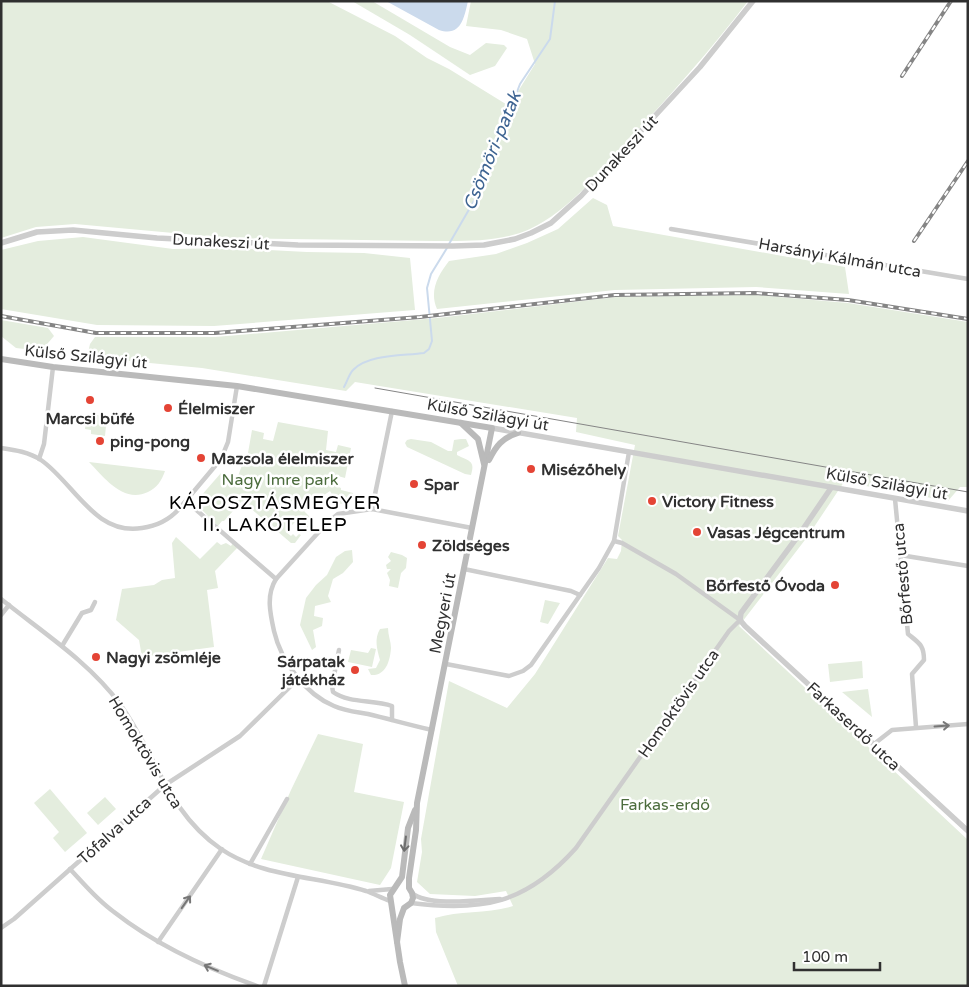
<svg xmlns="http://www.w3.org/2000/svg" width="969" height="987" viewBox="0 0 969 987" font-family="'Varela Round',sans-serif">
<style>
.green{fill:#e4edde}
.water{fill:#cbdaec}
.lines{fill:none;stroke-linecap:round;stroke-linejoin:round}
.stream{stroke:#cbdaec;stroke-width:2}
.minor{stroke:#cdcdcd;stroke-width:4.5}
.tertiary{stroke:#cdcdcd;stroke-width:5.5}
.secondary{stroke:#bababa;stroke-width:6}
.tram{stroke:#858585;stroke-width:1}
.rail-casing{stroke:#858585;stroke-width:4}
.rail{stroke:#fff;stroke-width:2;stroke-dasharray:5.5;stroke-linecap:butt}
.oneway{stroke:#777}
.oneway2{stroke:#6e6e6e}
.poi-dot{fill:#e44435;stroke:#fff;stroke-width:2}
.labels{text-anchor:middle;stroke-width:5;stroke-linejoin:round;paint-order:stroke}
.street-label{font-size:16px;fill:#303030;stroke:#fff}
.poi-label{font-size:16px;font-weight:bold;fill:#303030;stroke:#fff;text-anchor:start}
.park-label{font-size:16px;fill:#4c6c3d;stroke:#fff}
.water-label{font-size:18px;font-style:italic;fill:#3e6492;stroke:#fff}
.quarter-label{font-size:19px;letter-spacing:1px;fill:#000;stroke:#fff}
</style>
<rect width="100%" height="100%" fill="#fff"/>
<g class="green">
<path d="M1,1H327L395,36L427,58L449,69L509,106L535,64L527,39L501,30L466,26L471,1H748C711,50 670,95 629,140C600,171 570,210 530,229C501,242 468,241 436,241L228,238L75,224L36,227L1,238Z"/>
<path d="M352,1H372L450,47L470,55L486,43L504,45L507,48L495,66L470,75L410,35Z"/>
<path d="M593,198L607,205L613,226L845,267L849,294L756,287L615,290L437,309C429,291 438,275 449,261L496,254L527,243L558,229Z"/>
<path d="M83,237L173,249L230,248L307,252L364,253L410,258L415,310L214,326L97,325L1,309V250L38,241Z"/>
<path d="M755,295L848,303L968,322V487H960L948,501L844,482L808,536L739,626L968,840V986H458L436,932L435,918C460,910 488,914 513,906L506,891L475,896L430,894L417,882L422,852L421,839L449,681L507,708L535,674L608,558L617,559L621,551L622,540L618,536L635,445L576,432L577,418L355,382L346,391L202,368L87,357L90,344L95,337H215L437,318L616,297Z"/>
<path d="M1,320L48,328L54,336L41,351L16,348L1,336Z"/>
<path d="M87,414L107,416L105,436L91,434V430L85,429Z"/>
<path d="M278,422L328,431L326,450L336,452L338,445L351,448L345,478L338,476L336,486L341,488V490L353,493L349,502L335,505L333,500L334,498L330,491L309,505L304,511L314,521L306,529L304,528L307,524L304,521L305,519L301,515L286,532L291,536L293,534L296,537L299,534L301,535L295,543H291L242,501L224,521H222L218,526L199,507L203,502L200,499V497L221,473L233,479L236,475L238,476L244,460L245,461L249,454L248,453L252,430L264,433L263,439L273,441Z"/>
<path d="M411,439L431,442L448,451H452L454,440L461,439H466L469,446L457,452V455C468,461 476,460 471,475L465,474L407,447L405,443L407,440Z"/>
<path d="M89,462L165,471C162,480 157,488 148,492C123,504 104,477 89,462Z"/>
<path d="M176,537L200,559L217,542L221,545L226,543L231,546L233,543L238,547L215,571L218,588L207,590L214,647L142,657L139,640L116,620L122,589L154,585L162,580L175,578L172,543Z"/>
<path d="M352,550L353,562L343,573L333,579L328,596L331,602L315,606L314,616L323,618L322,626L313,630L316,647L312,650L300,625L306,598L316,585L327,575L336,557L345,551Z"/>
<path d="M391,552L402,555L407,558L406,568L401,573L398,588L389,586L390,580L387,573L391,569H387L386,565L391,561L388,557Z"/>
<path d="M545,600L560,603L548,624L540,622Z"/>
<path d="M388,628C388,635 391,642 391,648C390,661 386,676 371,675L368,669L376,668L380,660C377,649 374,639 380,629Z"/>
<path d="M371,648L376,649L372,667L348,662L351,650L368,653Z"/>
<path d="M862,661L863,678L830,682L828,664Z"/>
<path d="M868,689L872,717L842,692Z"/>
<path d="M318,734L363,744L354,792L404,802L391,868L380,885L261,859L291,790Z"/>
<path d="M50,789L87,833L65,852L53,838L59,832L34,803Z"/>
<path d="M105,797L116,809L98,825L87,813Z"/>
</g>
<path class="water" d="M386,1H468C464,18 461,37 439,30Z"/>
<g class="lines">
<g class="stream">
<path d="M449,244L478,194L520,84L550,39L555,1"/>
<path d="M344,387C347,382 349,374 353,370C368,354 403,356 424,353L429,349L432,341L427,288L431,274L447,248"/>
</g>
<g class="minor">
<path d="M671,229L968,279"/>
<path d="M1,448C15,450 29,452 41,460C74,483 95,536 142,528C157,526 169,520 179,509L221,459L228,442L237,386"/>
<path d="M39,459L44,444L53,367"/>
<path d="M895,499L908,634C919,643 924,645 924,660L912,674L916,727"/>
<path d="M186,501L276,579"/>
<path d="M372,509L392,411"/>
<path d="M900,555L968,566"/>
<path d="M464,569L571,591L580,595"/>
<path d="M1,599C42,632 88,661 120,704C156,754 167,812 221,849C264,878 318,876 366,891C374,894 382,898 390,901"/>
<path d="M1,615L9,605"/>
<path d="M62,646L82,613L91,610L95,602"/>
<path d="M339,650L332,686L333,692C350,704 373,699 392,706V720"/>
<path d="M446,664L509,676L523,671L531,665L599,568L614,541L629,452"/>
<path d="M432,730C410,725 389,719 368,714C357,712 345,711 334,706C305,694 281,661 274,631C270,613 266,595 276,579L326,524L338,514L372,509L472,528"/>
<path d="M874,744L892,730L968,724"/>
<path d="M250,864L287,799"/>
<path d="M70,869C84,884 97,900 114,912C156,945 206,968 257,986"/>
<path d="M369,891L392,889"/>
<path d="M412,893C428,907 480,900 500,899"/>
<path d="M411,903C482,912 526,904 576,848L729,631L740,620L676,574L622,543L614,541"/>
<path d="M1,928L14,919L165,785L240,736L299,678"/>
<path d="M158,942L222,849"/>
<path d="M264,986L298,877"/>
</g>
<g class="tertiary">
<path d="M1,243L37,232L73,230L157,238L298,245L453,246L484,245L515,239L531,233L551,223L581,196L700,67L753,1"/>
<path d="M492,428L968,511"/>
<path d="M831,488L801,532L741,613L740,620L745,626L968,831"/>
</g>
<g class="secondary">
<path d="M1,359L53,367L237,386L492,428L417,803L416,830L409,878V888L412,893L413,898L411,903L404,908L400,919L397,942"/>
<path d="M461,423L478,439L484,464"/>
<path d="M489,460C496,446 502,438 518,433"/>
<path d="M405,986L400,962L390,895L402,877L408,828L415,810"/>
</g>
<path class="tram" d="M375,388L968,492"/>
<g class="rail-casing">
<g id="rail">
<path d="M902,76L951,1"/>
<path d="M914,241L968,161"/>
<path d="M1,316L96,333H215L420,317L615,295L755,293L848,300L968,319"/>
</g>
</g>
<use href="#rail" class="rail"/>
</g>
<defs><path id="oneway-shaft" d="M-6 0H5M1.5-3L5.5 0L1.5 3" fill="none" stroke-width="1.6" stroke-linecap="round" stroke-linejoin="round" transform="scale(1.25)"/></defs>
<g class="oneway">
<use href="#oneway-shaft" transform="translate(942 726) rotate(-4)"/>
<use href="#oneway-shaft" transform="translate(186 902) rotate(-55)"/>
<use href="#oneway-shaft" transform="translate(211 968) rotate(-157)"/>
</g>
<use class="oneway2" href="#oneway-shaft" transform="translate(405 844) rotate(97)"/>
<g class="poi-dot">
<circle cx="90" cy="400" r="5"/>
<circle cx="168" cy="408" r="5"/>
<circle cx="100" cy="441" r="5"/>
<circle cx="201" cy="458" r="5"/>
<circle cx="531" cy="469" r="5"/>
<circle cx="414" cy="484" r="5"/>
<circle cx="652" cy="501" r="5"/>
<circle cx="697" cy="532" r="5"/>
<circle cx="422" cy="545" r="5"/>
<circle cx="835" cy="585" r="5"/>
<circle cx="96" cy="657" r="5"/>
<circle cx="355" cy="670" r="5"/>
</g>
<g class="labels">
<g class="street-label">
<text transform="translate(621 153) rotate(-47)" y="6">Dunakeszi út</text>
<text transform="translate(221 241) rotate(3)" y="6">Dunakeszi út</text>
<text transform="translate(840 257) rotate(10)" y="6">Harsányi Kálmán utca</text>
<text transform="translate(86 356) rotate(6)" y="6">Külső Szilágyi út</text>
<text transform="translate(488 414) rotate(10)" y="6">Külső Szilágyi út</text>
<text transform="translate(887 483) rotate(10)" y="6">Külső Szilágyi út</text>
<text transform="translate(902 574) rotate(-95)" y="6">Bőrfestő utca</text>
<text transform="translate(442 613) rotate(-79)" y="6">Megyeri út</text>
<text transform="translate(678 703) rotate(-55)" y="6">Homoktövis utca</text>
<text transform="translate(854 726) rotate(43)" y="6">Farkaserdő utca</text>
<text transform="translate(146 752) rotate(59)" y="6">Homoktövis utca</text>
<text transform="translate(114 830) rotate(-42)" y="6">Tófalva utca</text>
</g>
<g class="poi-label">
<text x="178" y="414">Élelmiszer</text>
<text x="90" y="424" text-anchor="middle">Marcsi büfé</text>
<text x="110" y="447">ping-pong</text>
<text x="211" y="464">Mazsola élelmiszer</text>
<text x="541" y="475">Misézőhely</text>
<text x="424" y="490">Spar</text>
<text x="662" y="507">Victory Fitness</text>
<text x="707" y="538">Vasas Jégcentrum</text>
<text x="432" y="551">Zöldséges</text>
<text x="825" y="591" text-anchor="end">Bőrfestő Óvoda</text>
<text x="106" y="663">Nagyi zsömléje</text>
<text x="345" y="667" text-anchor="end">Sárpatak<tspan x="345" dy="18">játékház</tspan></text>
</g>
<g class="park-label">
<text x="280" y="485">Nagy Imre park</text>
<text x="665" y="810">Farkas-erdő</text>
</g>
<g class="water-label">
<text transform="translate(492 151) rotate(-68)" y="6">Csömöri-patak</text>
</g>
<g class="quarter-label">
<text x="275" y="509">KÁPOSZTÁSMEGYER<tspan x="275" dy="22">II. LAKÓTELEP</tspan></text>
</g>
</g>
<rect width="969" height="987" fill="none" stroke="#303030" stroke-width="5"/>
<path d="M794 962v8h86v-8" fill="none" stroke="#303030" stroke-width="2.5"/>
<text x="802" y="962" font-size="15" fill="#303030" stroke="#ffffff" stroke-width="4" paint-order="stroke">100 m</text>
</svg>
